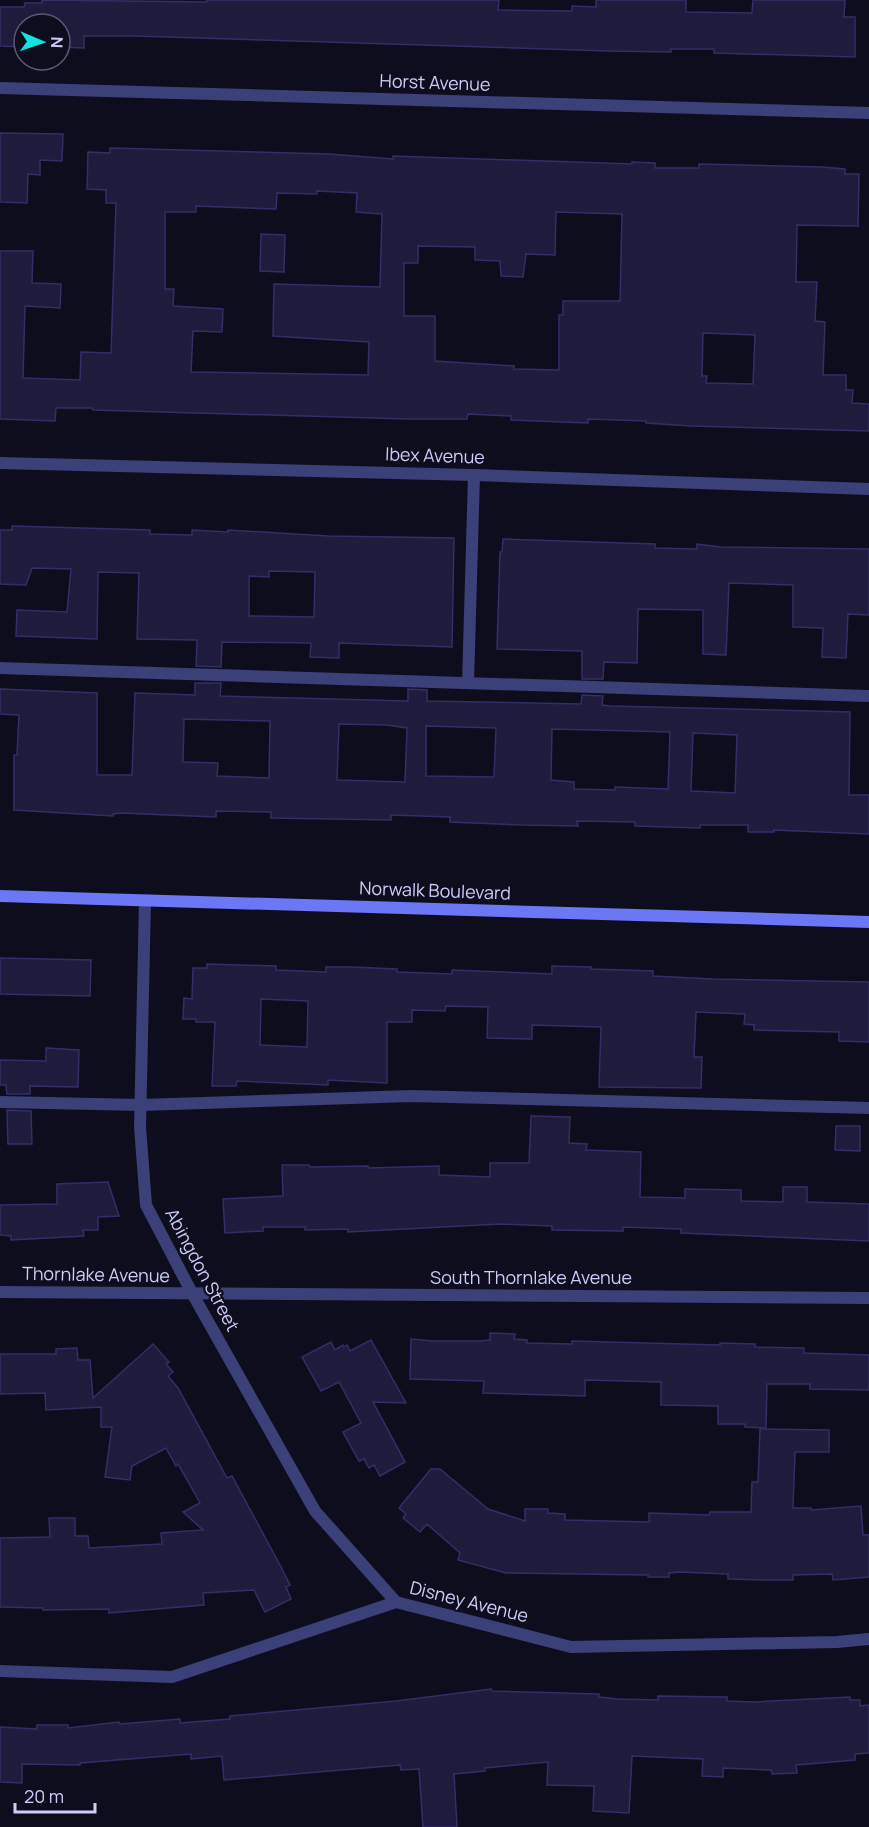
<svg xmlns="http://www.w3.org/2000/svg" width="869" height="1827" viewBox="0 0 869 1827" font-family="Manrope,sans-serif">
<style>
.building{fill:#1e1b3c;stroke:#332e67;stroke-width:1.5;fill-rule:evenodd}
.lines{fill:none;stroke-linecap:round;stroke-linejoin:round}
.lane{stroke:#3b4078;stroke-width:12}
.street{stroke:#3b4078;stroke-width:12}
.secondary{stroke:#6b77f4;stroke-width:12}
.labels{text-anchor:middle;stroke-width:4.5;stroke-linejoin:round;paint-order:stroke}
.street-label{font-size:18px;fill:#cdcdfb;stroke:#0e0d1d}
</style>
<rect width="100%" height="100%" fill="#0e0d1d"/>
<g class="building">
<path d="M42,0L207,2V0H499L498,10L572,11V6L596,7V0H686V12L752,13L753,0H845L844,17H855V57L714,53V49H671V52L609,51L134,36H84V48L60,47V24H24V47L0,46V7H24L25,3H42Z"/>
<path d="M0,133L63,134L62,161L40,160V175L28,174L27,203L0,202Z"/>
<path d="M110,148L329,154L393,159V156L632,164V162L655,163V168H699V164L821,167L845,169V174H859L858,226L797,225L796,282H817L815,321L825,322L823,375H846V390H853L852,403L869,404V431L691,426L646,423V421L588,419V423L511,420V416L468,414L467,419H408L93,410L92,408H56L55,421L0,419V251H33L32,283L61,284L60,308L25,306L23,378L80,380L81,352L111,353L116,203H106V190L87,189L88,152L110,153ZM317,191L357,193L356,212L382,214L380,287L274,284L273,336L369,342L368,375L191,372L193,331L222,332L223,309L173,306L174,289H165V212H196V206L276,209L277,193L317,194ZM556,212L622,214L620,301H563V315H559V370L514,369V366L435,361V316H404V263H418V246L475,247V260L500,261L501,276L523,277L526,254L555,255ZM703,333L755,335L753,384L706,383L707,376H702Z"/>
<path d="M261,234L285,235L284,272L260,271Z"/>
<path d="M12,526L150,530V534L192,535V530L228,532V530L328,536L454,538L452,647L339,643V658L310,657L311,643L222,642L221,667L196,666L197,640L137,639L139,573L98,572L97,639L16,636L17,610L67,612L71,569L32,568L26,585L0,584V530H12ZM269,571L315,572L314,617L249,616V576L269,577Z"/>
<path d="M503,539L655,544V548L697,549V544L721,547L869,549V615L848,614L846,658L822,657L823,628L793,627V585L729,583L726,655L703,654V610L638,609L637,663L604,662L603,679H582V651L497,649L500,552H502Z"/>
<path d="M195,683H221L220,696L408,701V689L427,690V701L581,704L582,695L603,696L602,705L610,706L850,712L849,795H869V834L774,830V832H748V825H700V828L635,826V822L577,821L578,826L523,825L450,822V817L391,815V820L271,818V812L216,811V817L121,813L113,814V816L14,810V755H17L19,715L0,714V689L97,693V775H132L135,693L195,695ZM184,719L270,721L269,778L217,776L218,763L183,762ZM339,724L387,725L407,728L405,782L337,780ZM426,726L496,728L494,777L426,776ZM552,729L670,732L668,789L615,787V790L574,789V782L551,780ZM693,733L737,735L735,793L691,791Z"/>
<path d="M0,958L91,960L90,996L0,994Z"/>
<path d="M207,964L276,966V970L326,972V967H351L397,969V972L452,974V970L552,974V966L591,967V969L653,971V976L712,979L869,982V1042L839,1041V1032L754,1030V1025L744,1024L745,1014L696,1012L694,1057H702L701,1088L599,1087L601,1027L532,1025V1039L487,1038L488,1007L446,1006L445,1011L412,1010V1022H387V1083L328,1080V1085L237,1081L236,1086H212L215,1022H196V1019H183L184,998L192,999L193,968H207ZM261,999L308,1001L307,1047L260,1045Z"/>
<path d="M46,1048L79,1050L78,1087L30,1086V1094H7L6,1085H0V1060L46,1061Z"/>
<path d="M7,1110L31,1111L32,1144H8Z"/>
<path d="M531,1116L570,1117L569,1143L587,1144L586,1150L641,1152L640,1197L685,1198V1189L741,1190V1201L783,1202V1187H807V1202L869,1204V1241L681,1233V1229L623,1227V1231L552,1230V1226L500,1224L348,1232V1229L305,1230V1227H263V1231L225,1233L223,1199L283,1196L282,1165H309L310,1167L368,1166V1168L439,1166V1175L490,1177V1163H529Z"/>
<path d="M836,1126H860V1151L835,1150Z"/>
<path d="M108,1182L119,1216L98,1217V1230H83L84,1236L11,1240V1236L0,1235V1205L57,1204V1184Z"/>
<path d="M490,1333L515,1334L514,1339L527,1340V1343L572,1344V1341L720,1345V1343L755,1344V1347L804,1348V1353L869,1355V1390L810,1389V1384H767L766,1428L745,1427V1424H718V1406L661,1405V1382L585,1380V1396L483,1393L484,1381L410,1379L411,1339L433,1341H479L490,1340Z"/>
<path d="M371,1340L406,1403L373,1402L405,1462L380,1476L374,1465L369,1468L364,1459L359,1461L343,1432L361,1423L339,1382L321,1391L302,1357L331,1342L335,1350L343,1345L344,1347L347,1345L350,1351Z"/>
<path d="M153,1344L169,1362L166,1364L173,1372L168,1376L178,1388L227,1478L232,1476L280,1565L290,1585L286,1587L291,1599L265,1612L254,1590L203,1593L204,1605L109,1613V1609L43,1610V1608L0,1607V1538L50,1537L49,1518H75V1536H88L89,1548L162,1544L161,1533L203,1530L183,1512L200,1503L178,1464L176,1466L166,1448L132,1466L130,1480L105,1477L112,1427H101V1407L46,1410L45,1393L0,1394V1354H56V1349L77,1348L78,1360H90L93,1398Z"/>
<path d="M760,1429L829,1430V1452H795L793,1508H811V1510L861,1506L863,1535H869V1577L833,1580L832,1574L793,1575V1580H767L728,1579V1574L679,1572L669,1573V1577H648V1575L506,1573L458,1560L460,1553L427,1524L420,1532L403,1518L406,1514L399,1508L431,1469H440L488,1509L525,1521V1509H548V1513L565,1514V1520L649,1522V1513L709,1515L710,1512H751L752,1482H758Z"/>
<path d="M491,1689L492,1691L599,1694V1697L618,1699L658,1700V1696L727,1697V1701L754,1702L850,1697V1700H860V1706L869,1705V1753L855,1754V1760L796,1765L797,1773L772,1774L771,1770L723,1768V1777L702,1776L703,1759L632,1756L629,1813L593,1811L594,1786L547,1785L548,1762L485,1768V1771L454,1774L457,1827H423L419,1769L401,1770L400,1765L224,1780L222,1756L191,1759V1754L80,1763V1765L22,1764V1783L0,1782V1727L37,1729V1725H68V1728L119,1722L120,1724L180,1719V1723L230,1719V1716L396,1701Z"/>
</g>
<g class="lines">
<g class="lane">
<path d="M0,668L869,696"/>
<path d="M468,683L474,475"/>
<path d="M0,1102L141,1105L411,1096L869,1108"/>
</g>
<g class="street">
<path d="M0,88L869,113"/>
<path d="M0,463L474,475L869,489"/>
<path d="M145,901L140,1127L146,1205L192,1293L315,1511L396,1602"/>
<path d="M0,1292L869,1298"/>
<path d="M0,1671L172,1677L396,1602L571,1647L837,1642L869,1639"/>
</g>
<path class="secondary" d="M0,896L869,922"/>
</g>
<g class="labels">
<g class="street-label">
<text transform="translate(435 83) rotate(2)" y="6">Horst Avenue</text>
<text transform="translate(435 456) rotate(2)" y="6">Ibex Avenue</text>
<text transform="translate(435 891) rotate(2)" y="6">Norwalk Boulevard</text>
<text transform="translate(202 1270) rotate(62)" y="6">Abingdon Street</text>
<text transform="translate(96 1275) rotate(1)" y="6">Thornlake Avenue</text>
<text x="531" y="1284">South Thornlake Avenue</text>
<text transform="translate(469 1602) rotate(14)" y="6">Disney Avenue</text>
</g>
</g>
<g transform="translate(42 42) rotate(92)"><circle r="28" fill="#0e0d1d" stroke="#5a5a76" stroke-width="1.5"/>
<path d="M0-4.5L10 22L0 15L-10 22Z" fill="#11e3e0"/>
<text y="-9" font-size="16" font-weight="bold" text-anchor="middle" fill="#cdcdfb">N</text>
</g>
<path d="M15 1803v9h80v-9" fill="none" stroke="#cdcdfb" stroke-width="3"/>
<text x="24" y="1803" font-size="18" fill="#cdcdfb" stroke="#0e0d1d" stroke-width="4.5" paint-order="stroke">20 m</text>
</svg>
